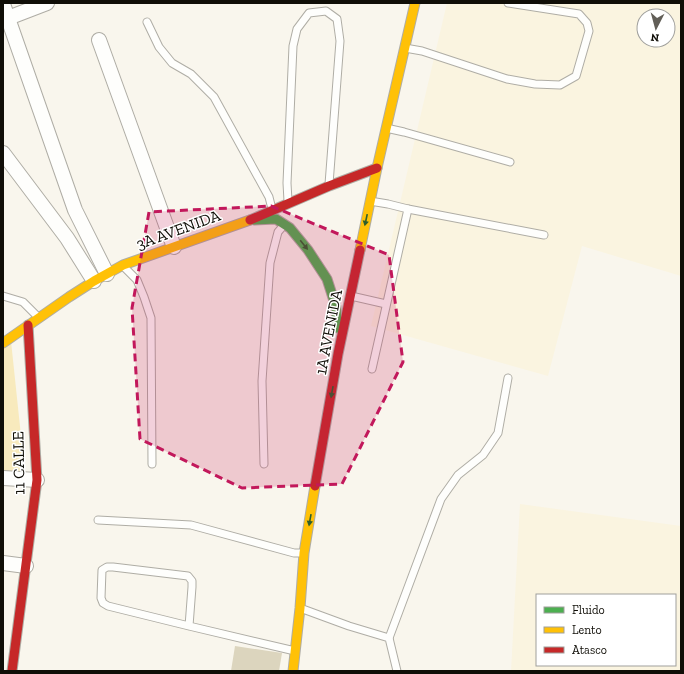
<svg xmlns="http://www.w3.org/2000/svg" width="684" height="674" viewBox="0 0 684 674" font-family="'Zilla Slab',serif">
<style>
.built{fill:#faf4e0;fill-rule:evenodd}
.green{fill:#f8eabd}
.building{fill:#dcd5be}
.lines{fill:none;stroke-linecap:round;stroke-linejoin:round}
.lane-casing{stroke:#afada5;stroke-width:9}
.street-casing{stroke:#afada5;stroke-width:16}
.fast-casing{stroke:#afada5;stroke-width:11}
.slow-casing{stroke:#afada5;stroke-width:11}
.jam-casing{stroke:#afada5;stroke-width:11}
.lane{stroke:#fefefc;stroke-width:7}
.street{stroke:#fefefc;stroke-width:14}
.fast{stroke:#4caf50;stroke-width:9}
.slow{stroke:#ffc107;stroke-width:9}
.jam{stroke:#c62828;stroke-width:9}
.oneway{fill:#2e5e2c}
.marked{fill:#c2185b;fill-opacity:0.2;stroke:#c2185b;stroke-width:3;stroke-dasharray:8 5;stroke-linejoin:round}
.labels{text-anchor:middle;stroke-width:3;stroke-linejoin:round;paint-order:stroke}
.street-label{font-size:16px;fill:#100e07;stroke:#fff}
</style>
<rect width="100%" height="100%" fill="#f9f6ed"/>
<g class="built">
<path d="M447,3H681V276L582,246L548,376L371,326ZM644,16H668V40H644Z"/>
<path d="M520,504L681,526V671H511ZM537,595H675V665H537Z"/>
</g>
<path class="green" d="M11,341L25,474L3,472V347Z"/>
<path class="building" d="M235,646L282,653L279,671H231Z"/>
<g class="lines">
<g class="lane-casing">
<g id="lane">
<path d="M147,22L159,47L172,63L191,74L214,97L269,197L272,209"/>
<path d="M405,48L422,51L507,79L535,84L560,85L576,76L589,31L587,23L579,14L508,3"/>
<path d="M386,128L404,132L510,162"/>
<path d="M288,201L287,183L293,46L297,29L309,13L326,11L337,19L340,41L329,184"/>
<path d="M370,201L388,204L408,209L544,235"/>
<path d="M124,267L137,280L144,297L151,318L152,464"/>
<path d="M3,296L23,302L38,317"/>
<path d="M351,296L386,304"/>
<path d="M372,369L408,209"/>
<path d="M264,464L262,381L270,263L278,232L284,225"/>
<path d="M98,520L191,525L294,553H303"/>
<path d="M300,608L349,626L389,638L397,671"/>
<path d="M189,626L192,587V581L188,576L113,567H107L102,570L101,598L103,603L108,606L189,626L295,651"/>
<path d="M389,638L441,499L458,475L483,455L498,433L508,378"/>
</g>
</g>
<g class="street-casing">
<g id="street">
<path d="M3,4L75,210L107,274"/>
<path d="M8,18L47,3"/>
<path d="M99,40L174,247"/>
<path d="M3,153L67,238L94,281"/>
<path d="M3,478L37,480"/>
<path d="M3,563L26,566"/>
</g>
</g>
<g class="fast-casing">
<path id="fast" d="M254,220L276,219L290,228L308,250L327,279L336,307L337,328"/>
</g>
<g class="slow-casing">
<g id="slow">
<path d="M360,250L377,168L415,3"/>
<path d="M3,343L69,297L94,281L123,265L250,220"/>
<path d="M293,671L300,608L304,553L315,486"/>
</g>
</g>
<g class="jam-casing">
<g id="jam">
<path d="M250,220L329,186L377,168"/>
<path d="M315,486L338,354L360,250"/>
<path d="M12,671L37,480L28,325"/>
</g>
</g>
<use href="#lane" class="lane"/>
<use href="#street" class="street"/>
<use href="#fast" class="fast"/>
<use href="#slow" class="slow"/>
<use href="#jam" class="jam"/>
</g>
<defs><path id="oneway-solid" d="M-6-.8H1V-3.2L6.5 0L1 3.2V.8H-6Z"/></defs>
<g class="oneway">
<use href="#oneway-solid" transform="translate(366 220) rotate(102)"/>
<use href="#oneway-solid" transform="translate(304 245) rotate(51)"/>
<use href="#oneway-solid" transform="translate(332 392) rotate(100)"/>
<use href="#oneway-solid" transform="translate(310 520) rotate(100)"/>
</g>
<path class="marked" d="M271,206L389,255L403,362L342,484L242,488L140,439L132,308L149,212Z"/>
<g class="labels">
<g class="street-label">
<text transform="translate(178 229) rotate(-20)" y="6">3A AVENIDA</text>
<text transform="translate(328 332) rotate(-79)" y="6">1A AVENIDA</text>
<text transform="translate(18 463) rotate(-91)" y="6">11 CALLE</text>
</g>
</g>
<rect width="684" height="674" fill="none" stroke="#100e07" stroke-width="8"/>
<rect x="536" y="594" width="140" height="72" fill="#ffffff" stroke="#9f9f9c"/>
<rect x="544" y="607" width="20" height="6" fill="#4caf50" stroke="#9f9f9c"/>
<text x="572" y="614" font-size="12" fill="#100e07">Fluido</text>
<rect x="544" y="627" width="20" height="6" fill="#ffc107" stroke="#9f9f9c"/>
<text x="572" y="634" font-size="12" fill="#100e07">Lento</text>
<rect x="544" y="647" width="20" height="6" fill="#c62828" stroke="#9f9f9c"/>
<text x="572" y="654" font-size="12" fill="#100e07">Atasco</text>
<g transform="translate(656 28) rotate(186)"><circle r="19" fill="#ffffff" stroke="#9f9f9c"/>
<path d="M0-3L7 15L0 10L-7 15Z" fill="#625f58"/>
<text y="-6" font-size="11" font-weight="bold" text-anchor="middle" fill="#100e07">N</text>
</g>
</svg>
